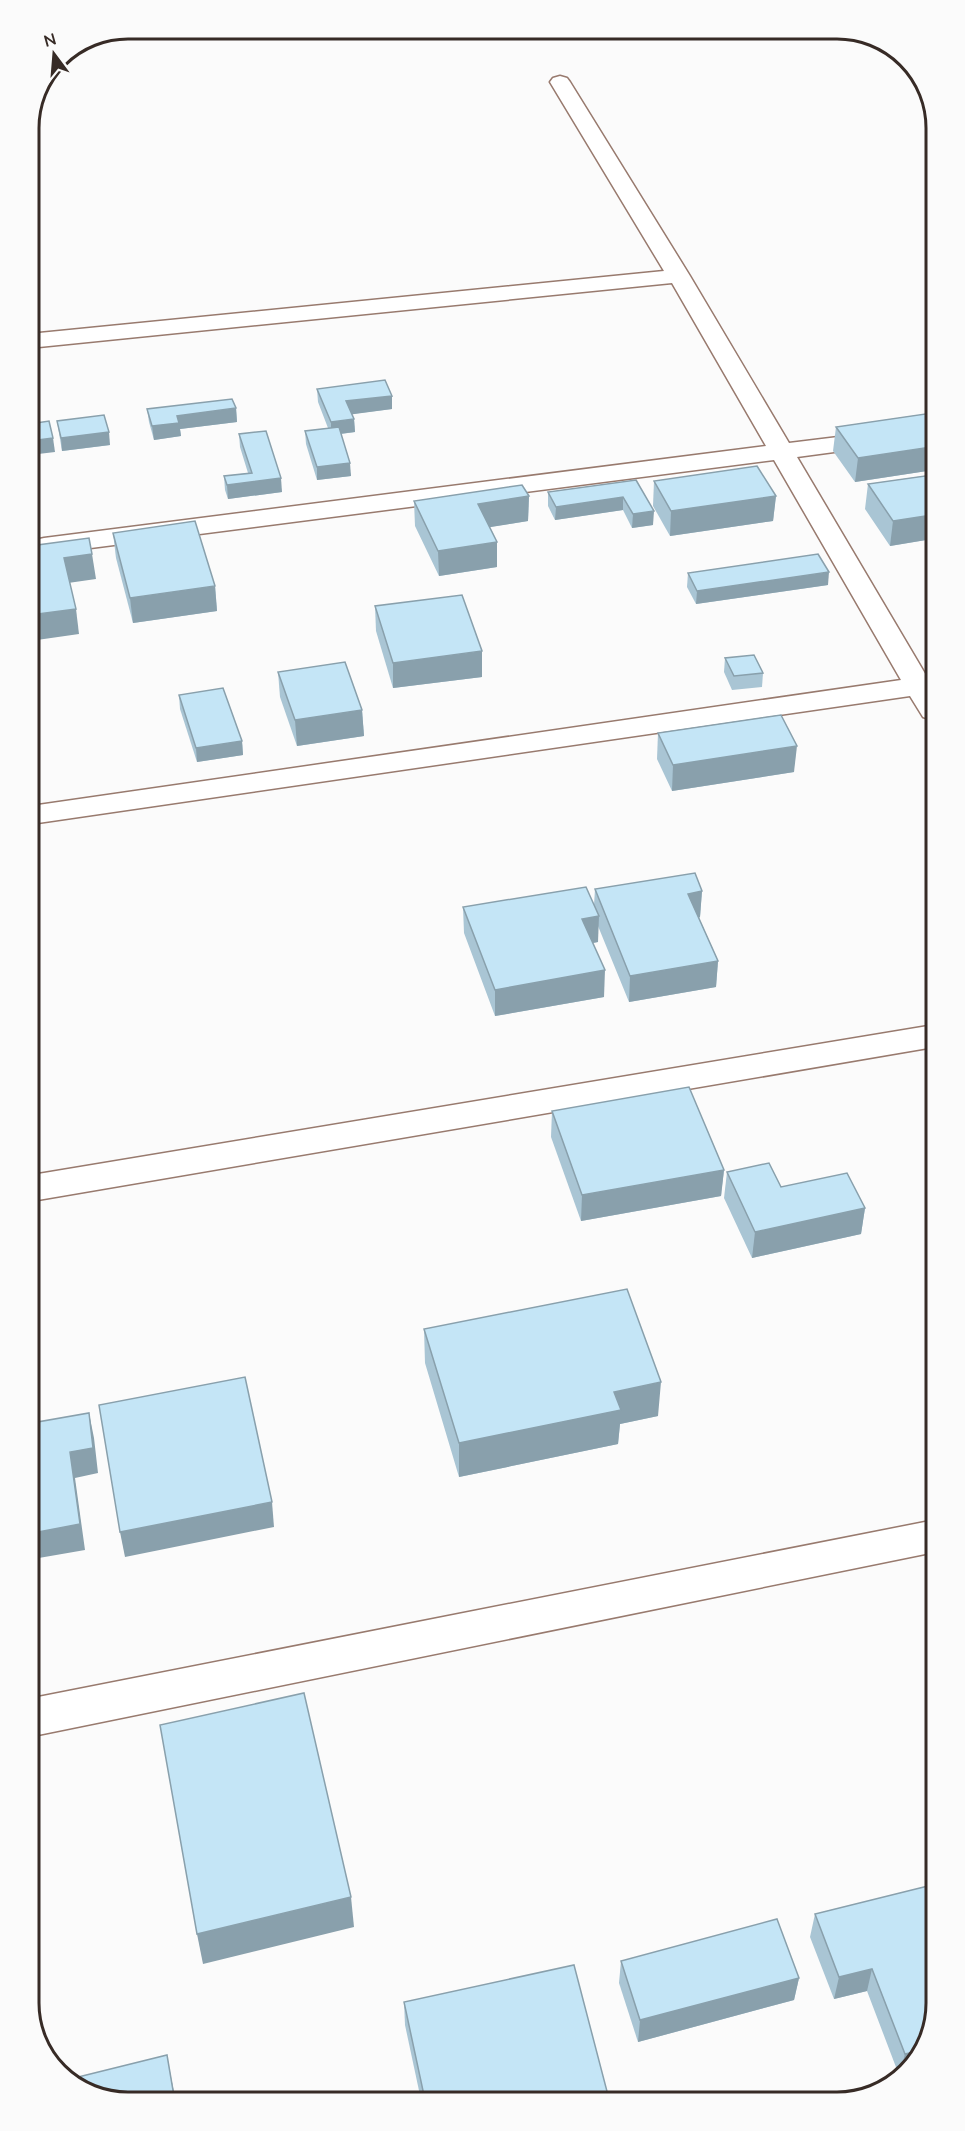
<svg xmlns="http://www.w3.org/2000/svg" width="965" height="2131" viewBox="0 0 965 2131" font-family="'Nunito Sans',sans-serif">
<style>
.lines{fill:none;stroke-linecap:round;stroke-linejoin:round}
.street-casing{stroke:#987a6e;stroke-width:3}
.street{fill:#fff;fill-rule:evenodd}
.wall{fill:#a9c5d4}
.shaded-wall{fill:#89a0ac}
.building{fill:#c4e5f6;stroke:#89a0ac;stroke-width:1.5}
.rim{fill:none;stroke:#372b26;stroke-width:3}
</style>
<rect width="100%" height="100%" fill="#fbfbfb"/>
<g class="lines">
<g class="street-casing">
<g id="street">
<path d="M560,76L567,78L570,82L690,276L789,443L879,432L888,434L891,439L888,444L879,446L797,457L927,677L933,676V720L923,717L910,696L31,824V806L901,680L774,460L44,554L35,552L31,546L35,540L44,538L766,446L672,283L29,348V334L664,271L550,82L553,78Z"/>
<path d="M934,1025V1047L32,1201V1175Z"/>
<path d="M935,1520V1552L33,1736V1698Z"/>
</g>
</g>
<use href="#street" class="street"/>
</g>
<g class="wall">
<path d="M317,389L392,409L352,414L354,419L355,432L341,434L351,476L317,480L306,444L305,431L328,428L318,402Z"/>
<path d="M236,408L237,422L180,429L181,436L154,440L149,422L147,409Z"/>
<path d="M932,413V539L890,546L865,509L868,484L930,475L927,471L855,482L833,451L836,427Z"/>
<path d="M57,421L110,445L62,451Z"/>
<path d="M239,434L282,492L228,499L225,490L224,476L248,473L240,447Z"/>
<path d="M636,480L653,525L632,528L623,510L555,520L548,506V492Z"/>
<path d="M654,481L776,496L773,521L670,536L653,506Z"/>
<path d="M529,496L528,521L490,527L497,542V567L439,576L415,526L414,501Z"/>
<path d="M113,533L215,586L217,611L133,623L116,558Z"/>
<path d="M688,573L828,585L696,604L687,587Z"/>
<path d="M375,606L482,677L393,688L376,631Z"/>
<path d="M725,658L763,673L762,687L732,690L724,672Z"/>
<path d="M278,672L362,710L364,736L297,746L280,697Z"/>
<path d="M179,695L242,741L243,755L197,762L180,709Z"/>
<path d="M658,733L794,772L672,791L657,759Z"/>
<path d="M595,889L702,891L700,917L699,918L718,961L716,987L629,1002L598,926V942L593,943L604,997L495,1016L464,933L463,907L594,905Z"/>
<path d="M552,1111L724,1170L721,1196L581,1221L551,1137Z"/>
<path d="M727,1172L865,1208L861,1234L752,1258L724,1198Z"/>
<path d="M934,1261L935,1300L929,1287Z"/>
<path d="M424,1329L658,1416L620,1424L618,1444L459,1477L425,1363Z"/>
<path d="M936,1884L920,2059L899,2075L867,1991L834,1999L810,1937L815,1914Z"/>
<path d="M621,1961L799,1978L794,2000L638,2042L619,1983Z"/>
<path d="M404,2002L609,2099L421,2100L405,2025Z"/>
</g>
<g class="shaded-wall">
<path d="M392,396V409L347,415L346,401Z"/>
<path d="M236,408L237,422L180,429L181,436L154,440L152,426L177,416Z"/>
<path d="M354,419L355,432L331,435V422Z"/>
<path d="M109,432L110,445L62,451L61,438Z"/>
<path d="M53,438L55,452L30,455V441Z"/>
<path d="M931,447L927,471L855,482L858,458Z"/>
<path d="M350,463L351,476L317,480V467Z"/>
<path d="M281,478L282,492L228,499L227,485Z"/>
<path d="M529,496L528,521L478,529V504Z"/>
<path d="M776,496L773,521L670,536L671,511Z"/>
<path d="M623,497V510L555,520L556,507Z"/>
<path d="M654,511L653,525L632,528L633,514Z"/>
<path d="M932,515V539L890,546L893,521Z"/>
<path d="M497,542V567L439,576L438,551Z"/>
<path d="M92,554L96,579L68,583L64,558Z"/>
<path d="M829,572L828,585L696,604L697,591Z"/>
<path d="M215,586L217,611L133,623L130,598Z"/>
<path d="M76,609L79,634L30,641V615Z"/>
<path d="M482,651V677L393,688V663Z"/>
<path d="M362,710L364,736L297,746L295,720Z"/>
<path d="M242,741L243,755L197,762L196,748Z"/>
<path d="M797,746L794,772L672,791L673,765Z"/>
<path d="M702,891L700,917L686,920L688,894Z"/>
<path d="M599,916L598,942L581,945L582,919Z"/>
<path d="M718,961L716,987L629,1002L630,976Z"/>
<path d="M605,970L604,997L495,1016V990Z"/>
<path d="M724,1170L721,1196L581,1221L582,1195Z"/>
<path d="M865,1208L861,1234L752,1258L755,1232Z"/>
<path d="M661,1382L658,1416L620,1424L618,1444L459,1477V1443L614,1392Z"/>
<path d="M89,1413L94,1438L98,1473L75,1478L85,1550L33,1559V1533Z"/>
<path d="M272,1502L274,1527L125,1557L120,1532Z"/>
<path d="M351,1897L354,1927L203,1964L197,1934Z"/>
<path d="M872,1969L867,1991L834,1999L839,1977Z"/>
<path d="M799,1978L794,2000L638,2042L640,2020Z"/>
<path d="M922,2050L920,2059L900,2074L905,2054Z"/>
<path d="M167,2055L171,2077L176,2102H175Z"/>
</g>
<g class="building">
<path d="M385,380L392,396L346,401L354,419L331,422L317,389Z"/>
<path d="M232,399L236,408L177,416L179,423L152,426L147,409Z"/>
<path d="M932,413V448L931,447L858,458L836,427Z"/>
<path d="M104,415L109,432L61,438L57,421Z"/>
<path d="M49,421L53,438L30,441V424Z"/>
<path d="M339,427L350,463L317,467L305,431Z"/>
<path d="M266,431L281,478L227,485L224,476L252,473L239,434Z"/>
<path d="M757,466L776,496L671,511L654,481Z"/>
<path d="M932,475V515L893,521L868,484Z"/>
<path d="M636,480L654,511L633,514L623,497L556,507L548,492Z"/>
<path d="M522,485L529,496L478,504L497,542L438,551L414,501Z"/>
<path d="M195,521L215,586L130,598L113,533Z"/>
<path d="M89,538L92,554L64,558L76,609L30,615V546Z"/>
<path d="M818,554L829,572L697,591L688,573Z"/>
<path d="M462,595L482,651L393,663L375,606Z"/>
<path d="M754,655L763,673L734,676L725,658Z"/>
<path d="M345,662L362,710L295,720L278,672Z"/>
<path d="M223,688L242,741L196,748L179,695Z"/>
<path d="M781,715L797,746L673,765L658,733Z"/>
<path d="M695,873L702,891L688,894L718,961L630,976L595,889Z"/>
<path d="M586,887L599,916L582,919L605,970L495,990L463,907Z"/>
<path d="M689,1087L724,1170L582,1195L552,1111Z"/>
<path d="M769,1163L781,1187L847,1173L865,1208L755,1232L727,1172Z"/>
<path d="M627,1289L661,1382L614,1392L621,1410L459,1443L424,1329Z"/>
<path d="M245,1377L272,1502L120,1532L99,1405Z"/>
<path d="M89,1413L93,1448L70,1452L80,1524L33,1533L32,1423Z"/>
<path d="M304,1693L351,1897L197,1934L160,1725Z"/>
<path d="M936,1884V2004L922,2050L905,2054L872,1969L839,1977L815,1914Z"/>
<path d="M777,1919L799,1978L640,2020L621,1961Z"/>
<path d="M574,1965L609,2099L425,2100L404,2002Z"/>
<path d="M167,2055L175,2102H121L67,2082L66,2080Z"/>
</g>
<path d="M0 0H965V2131H0ZM128 39H837A89 89 0 0 1 926 128V2003A89 89 0 0 1 837 2092H128A89 89 0 0 1 39 2003V128A89 89 0 0 1 128 39Z" fill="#fbfbfb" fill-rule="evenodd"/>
<path class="rim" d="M128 39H837A89 89 0 0 1 926 128V2003A89 89 0 0 1 837 2092H128A89 89 0 0 1 39 2003V128A89 89 0 0 1 128 39Z"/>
<g transform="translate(54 54) rotate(344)" stroke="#fbfbfb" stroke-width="4.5" paint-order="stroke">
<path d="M0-4.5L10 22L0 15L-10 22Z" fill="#372b26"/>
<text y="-9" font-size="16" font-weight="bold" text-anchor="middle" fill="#372b26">N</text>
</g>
</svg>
